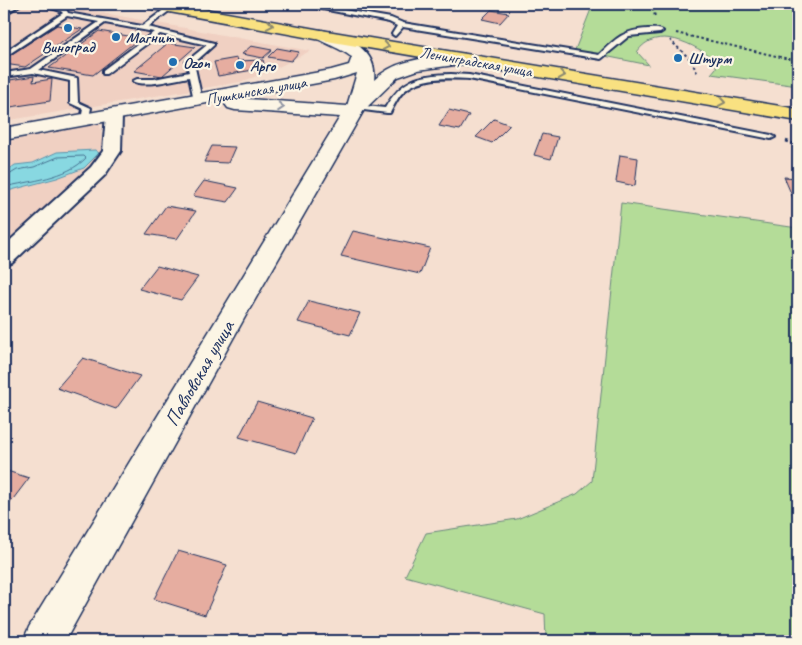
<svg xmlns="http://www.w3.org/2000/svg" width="802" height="645" font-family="Caveat,sans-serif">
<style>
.built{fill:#f0d0c2}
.green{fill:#b4dc98;stroke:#68867b}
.water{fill:#88d8e1;stroke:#5c94ad}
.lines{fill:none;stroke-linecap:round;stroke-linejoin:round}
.shore{stroke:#477392;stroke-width:1}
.building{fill:#e6ada0;stroke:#1b2f5e}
.service-casing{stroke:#1b2f5e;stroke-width:4}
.minor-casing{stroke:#1b2f5e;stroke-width:4}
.secondary-casing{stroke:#1b2f5e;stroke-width:3}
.trunk-casing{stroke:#1b2f5e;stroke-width:3}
.path-far1{stroke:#1b2f5e;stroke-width:2;stroke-dasharray:2.5 2.5;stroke-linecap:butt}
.path{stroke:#1b2f5e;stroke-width:2.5;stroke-dasharray:3 3;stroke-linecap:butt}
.service{fill:#fcf5e5;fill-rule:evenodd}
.minor{fill:#fcf5e5;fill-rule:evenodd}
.secondary{fill:#fcf5e5;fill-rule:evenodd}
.trunk{fill:#f9e181;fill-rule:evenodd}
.oneway{stroke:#8a8870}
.oneway2{stroke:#8c92a2}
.poi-dot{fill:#1f6fb2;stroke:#fcf5e5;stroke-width:2}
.labels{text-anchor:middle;stroke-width:4.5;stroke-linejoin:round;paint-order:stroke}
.far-poi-label{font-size:16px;font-weight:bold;fill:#1b2f5e;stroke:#fcf5e5;text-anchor:start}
.far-street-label{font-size:16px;fill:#1b2f5e;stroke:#fcf5e5}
.street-label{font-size:20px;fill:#1b2f5e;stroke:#fcf5e5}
</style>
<rect width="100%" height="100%" fill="#f5dfd0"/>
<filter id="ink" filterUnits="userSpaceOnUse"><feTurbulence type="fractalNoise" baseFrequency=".02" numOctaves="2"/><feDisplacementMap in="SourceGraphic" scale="10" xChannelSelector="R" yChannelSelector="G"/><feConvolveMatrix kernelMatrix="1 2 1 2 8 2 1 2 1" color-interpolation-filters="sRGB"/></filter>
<g filter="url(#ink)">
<!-- built -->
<path class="built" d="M 4,4 L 55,4 L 310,51 L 271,71 L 240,82 L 4,121 Z
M 100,124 L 103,148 L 91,168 L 4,250 L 4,142 Z"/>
<!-- green -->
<path class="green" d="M 593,4 L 798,4 L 798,86 L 711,74 L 716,68 L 716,61 C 695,44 656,24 637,52 L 649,65 L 575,50 Z
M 621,203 L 798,228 L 798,641 L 546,641 L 545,614 L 405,576 L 426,533 L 517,519 L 577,494 L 592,481 Z"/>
<!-- water -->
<path class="water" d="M 95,150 L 99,153 L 84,168 L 57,178 L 4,192 L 4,176 L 7,171 L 15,165 L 33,163 L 57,152 Z"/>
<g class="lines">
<!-- shore -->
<path class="shore" d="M 4,178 L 17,170 L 34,167 L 58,157 L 84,156 L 86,158 C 67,178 30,181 4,187"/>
</g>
<!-- building -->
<path class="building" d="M 399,4 L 419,4 L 412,9 L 397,5 Z
M 491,10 L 509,13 L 500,23 L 482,19 Z
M 57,25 L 82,29 L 25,67 L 4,64 L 4,59 Z
M 99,31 L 140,38 L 93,75 L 49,68 Z
M 168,43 L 195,47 L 162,76 L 134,71 Z
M 251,46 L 272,50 L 263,58 L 242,54 Z
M 277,48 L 299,52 L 291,61 L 268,57 Z
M 237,58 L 238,61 L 263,60 L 265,68 L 218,76 L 214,62 Z
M 34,76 L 33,82 L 52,79 L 50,101 L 4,108 L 4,81 Z
M 449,110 L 469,115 L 460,130 L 439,126 Z
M 494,119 L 510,125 L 492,143 L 476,137 Z
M 542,134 L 558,137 L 551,159 L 534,155 Z
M 212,146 L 235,147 L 228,163 L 204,162 Z
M 620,155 L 638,158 L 635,186 L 616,182 Z
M 784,177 L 798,178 L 798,198 L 793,198 Z
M 204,181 L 238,188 L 228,202 L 193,196 Z
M 166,206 L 196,211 L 177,239 L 146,234 Z
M 353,231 L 430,248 L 420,274 L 341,256 Z
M 157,266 L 198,277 L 181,300 L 139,289 Z
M 309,301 L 360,313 L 350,335 L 298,322 Z
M 83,358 L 140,376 L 116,409 L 57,388 Z
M 257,402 L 312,418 L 296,453 L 239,437 Z
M 4,470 L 29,478 L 4,511 Z
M 178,551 L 227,565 L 205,615 L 154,599 Z"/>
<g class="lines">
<!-- service casing -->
<g class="service-casing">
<path id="service" d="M 14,4 L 21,4 L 4,15 L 4,10 Z
M 39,4 L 48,4 L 66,9 L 68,13 L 142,26 L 169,6 L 173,6 L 173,8 L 148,27 L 214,43 L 214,45 L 194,63 L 202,100 L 198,102 L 194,100 L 189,77 C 176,79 145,88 133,81 L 137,79 L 154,79 L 189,72 L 186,62 L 207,45 L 160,34 L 106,74 L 103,74 L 103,70 L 154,32 L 105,23 L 39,70 L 77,78 L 78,102 L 91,108 L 88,122 L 81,120 L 83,109 L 70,103 L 70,81 L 33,73 L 4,77 L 4,73 L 31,69 L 99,22 L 67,16 L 9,54 L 5,54 L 5,52 L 63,13 L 61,11 Z
M 297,4 L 309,4 L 391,18 L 403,23 L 599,55 C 616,38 624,30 648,29 C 653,29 659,28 663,31 L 660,33 L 629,36 L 601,59 L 403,27 L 395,36 L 392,34 L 397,26 L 389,22 Z
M 451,74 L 469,75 L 771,135 L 775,137 L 771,139 L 469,79 C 447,78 421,76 403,92 C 397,98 394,106 390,113 L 387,113 L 356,109 L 352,107 L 356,105 L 385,108 C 402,79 418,75 451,74 Z"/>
</g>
<!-- minor casing -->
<g class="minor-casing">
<path id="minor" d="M 114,110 L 120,111 L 122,115 L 121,151 L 105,175 L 12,263 L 4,266 L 4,246 L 91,167 L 103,151 L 106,115 L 108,111 Z"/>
</g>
<!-- secondary casing -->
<g class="secondary-casing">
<path id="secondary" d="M 321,30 C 346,36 378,49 374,80 C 398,57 431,58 462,54 L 468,55 L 471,59 L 468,63 L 462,64 L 418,70 L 398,77 L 364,110 L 245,317 L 65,641 L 23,641 L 29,627 L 340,117 L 235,110 L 228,108 L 225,104 L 228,100 L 235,98 L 347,106 L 357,73 L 334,80 L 4,140 L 4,128 L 331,70 L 349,65 L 352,57 L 350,56 C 341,48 317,41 313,35 L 315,32 Z"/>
</g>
<!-- trunk casing -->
<g class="trunk-casing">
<path id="trunk" d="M 145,4 L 177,4 L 321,30 L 798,109 L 798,121 L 321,40 L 153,9 L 148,7 Z"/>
</g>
<!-- path-far1 -->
<path class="path-far1" d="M 651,4 L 655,16
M 676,33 L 798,61
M 670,40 L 690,59 L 698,74"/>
<!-- path -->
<path class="path" d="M 786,141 L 798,145"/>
<!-- service -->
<use href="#service" class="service"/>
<!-- minor -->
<use href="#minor" class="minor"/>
<!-- secondary -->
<use href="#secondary" class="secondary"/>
<!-- trunk -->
<use href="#trunk" class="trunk"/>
</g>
<!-- one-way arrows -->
<defs><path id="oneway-chevron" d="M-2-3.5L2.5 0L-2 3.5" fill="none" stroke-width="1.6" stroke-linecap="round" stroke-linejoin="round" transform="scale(1.25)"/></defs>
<g class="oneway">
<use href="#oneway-chevron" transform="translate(270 25) rotate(10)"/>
<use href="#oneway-chevron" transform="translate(386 46) rotate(10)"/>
<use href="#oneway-chevron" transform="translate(562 75) rotate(9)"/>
<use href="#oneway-chevron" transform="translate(722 102) rotate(10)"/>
</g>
<use class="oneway2" href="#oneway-chevron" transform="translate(281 107) rotate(4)"/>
</g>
<!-- markers -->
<g class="poi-dot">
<circle cx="68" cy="28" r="5"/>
<circle cx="116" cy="37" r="5"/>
<circle cx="678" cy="58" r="5"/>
<circle cx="173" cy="62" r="5"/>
<circle cx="240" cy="65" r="5"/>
</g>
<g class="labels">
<!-- far-poi labels -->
<g class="far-poi-label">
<text x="126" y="43">Магнит</text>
<text x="68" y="52" text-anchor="middle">Виноград</text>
<text x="688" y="64">Штурм</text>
<text x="183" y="68">Ozon</text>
<text x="250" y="71">Арго</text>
</g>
<!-- far-street labels -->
<g class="far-street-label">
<text transform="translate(476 61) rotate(10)" y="6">Ленинградская улица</text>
<text transform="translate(256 90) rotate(-10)" y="6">Пушкинская улица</text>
</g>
<!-- street labels -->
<g class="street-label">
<text transform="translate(199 373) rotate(-60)" y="7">Павловская улица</text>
</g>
</g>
<!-- margin -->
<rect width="802" height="645" fill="none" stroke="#fcf5e5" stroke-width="20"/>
<rect x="10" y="10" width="782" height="625" fill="none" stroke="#1b2f5e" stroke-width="2" filter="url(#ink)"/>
</svg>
